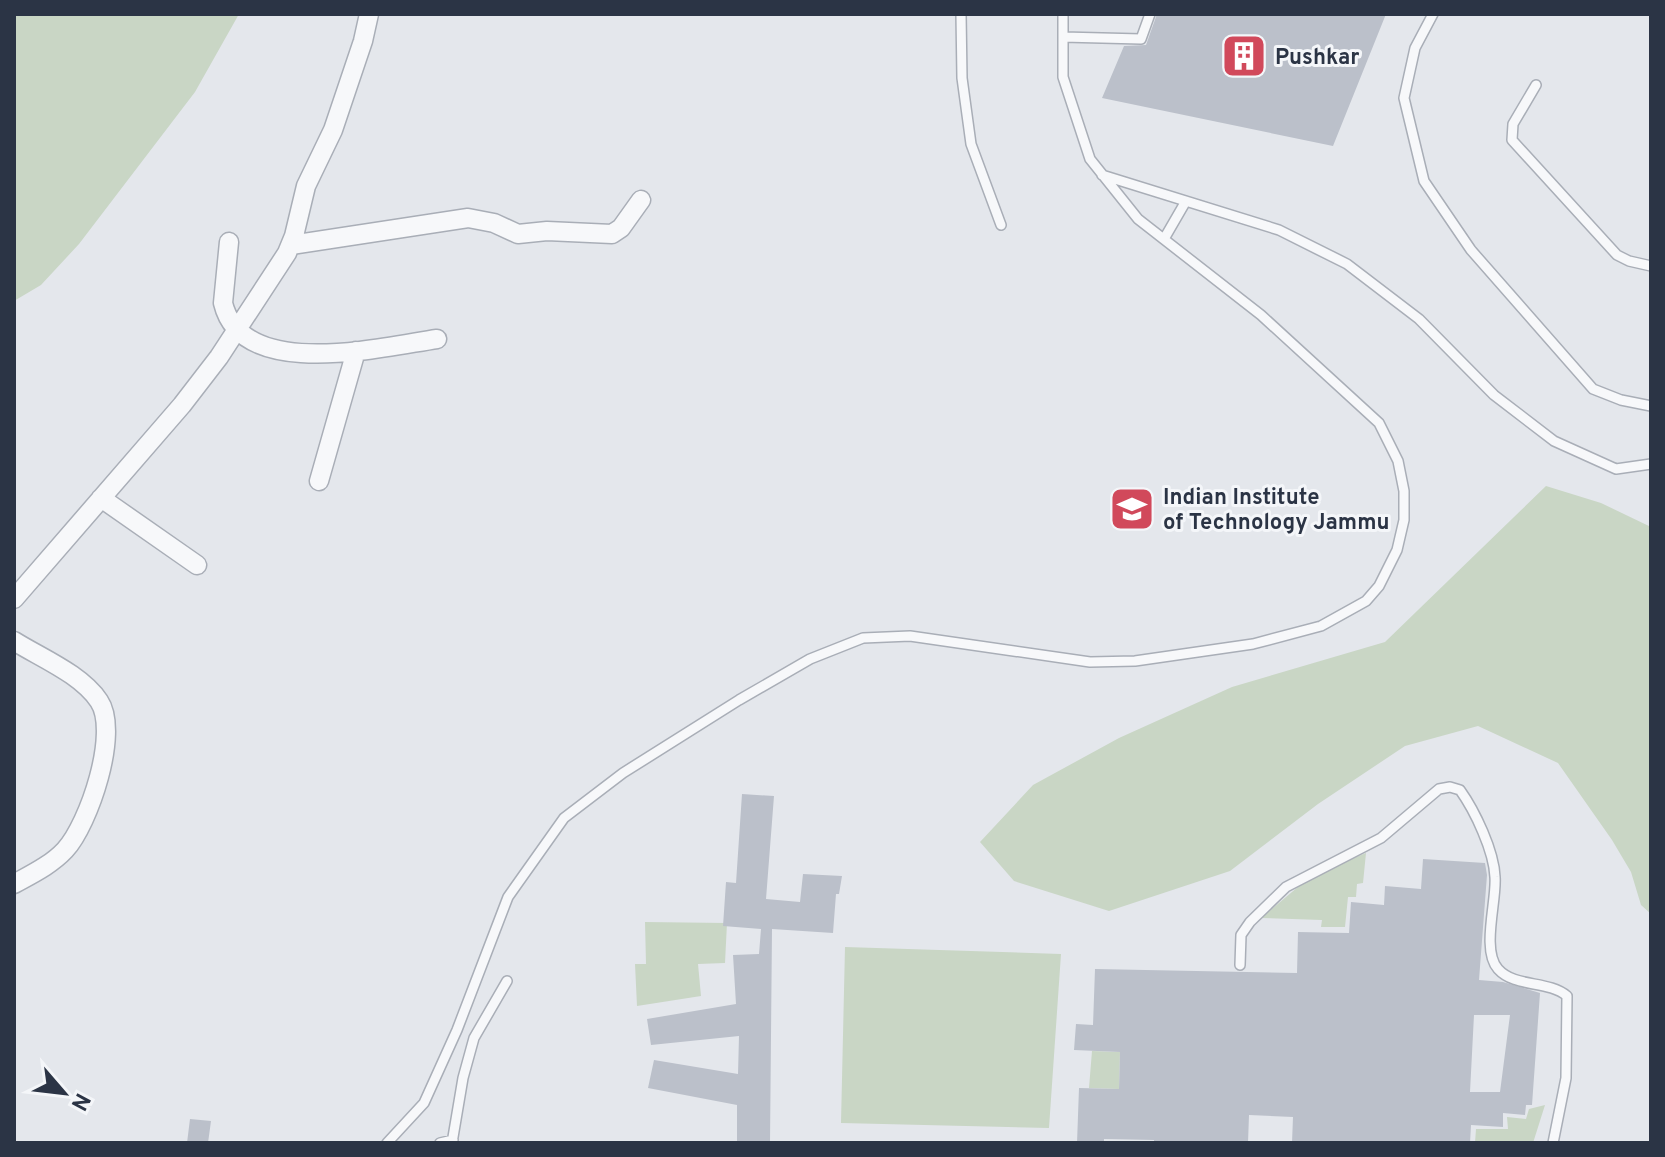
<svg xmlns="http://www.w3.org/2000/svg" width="1665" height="1157" font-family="Overpass,sans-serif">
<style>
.green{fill:#c9d6c5}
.building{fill:#bbc0ca;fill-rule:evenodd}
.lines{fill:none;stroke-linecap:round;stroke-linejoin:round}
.lane-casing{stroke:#a9aeb7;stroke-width:12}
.street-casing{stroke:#a9aeb7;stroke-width:21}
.lane{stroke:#f7f8fa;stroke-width:9}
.street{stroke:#f7f8fa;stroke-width:18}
.labels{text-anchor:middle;stroke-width:6;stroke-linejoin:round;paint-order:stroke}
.poi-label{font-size:22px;font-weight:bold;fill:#2b3445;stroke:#f4f6f9;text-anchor:start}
</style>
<rect width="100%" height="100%" fill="#e4e7ec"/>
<!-- green -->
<path class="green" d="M 14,14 L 239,14 L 195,92 L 79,244 L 41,285 L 14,301 Z
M 1546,486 L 1601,503 L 1651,527 L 1651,914 L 1641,905 L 1631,872 L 1612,840 L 1558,763 L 1478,726 L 1405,746 L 1318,804 L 1230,871 L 1109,911 L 1014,881 L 980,842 L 1033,785 L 1119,738 L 1232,687 L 1385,642 Z
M 1366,853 L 1363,883 L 1357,884 L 1356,897 L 1348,897 L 1345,927 L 1321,927 L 1322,920 L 1261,918 L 1311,876 Z
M 645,922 L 727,923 L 725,963 L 698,964 L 701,996 L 637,1006 L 635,964 L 646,964 Z
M 845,947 L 1061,954 L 1049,1128 L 841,1123 Z
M 1092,1051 L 1120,1052 L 1119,1089 L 1089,1088 Z
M 1545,1105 L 1533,1143 L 1475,1143 L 1476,1129 L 1508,1129 L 1507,1117 L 1526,1119 L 1529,1109 Z"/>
<!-- building -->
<path class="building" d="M 1157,14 L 1386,14 L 1333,146 L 1102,98 L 1124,46 L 1146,45 Z
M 742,794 L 774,796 L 766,899 L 800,902 L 803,874 L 842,876 L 839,894 L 836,894 L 833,933 L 772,929 L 770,1143 L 737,1143 L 737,1105 L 648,1088 L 654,1060 L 738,1074 L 739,1036 L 651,1045 L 647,1019 L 736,1004 L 733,955 L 759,954 L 761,929 L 723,926 L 726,882 L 736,883 Z
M 1423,859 L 1485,863 L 1487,875 L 1479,980 L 1503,982 L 1540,993 L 1532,1105 L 1526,1105 L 1525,1115 L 1503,1113 L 1503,1127 L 1471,1125 L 1470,1143 L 1292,1143 L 1293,1117 L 1249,1115 L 1248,1143 L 1154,1143 L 1154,1140 L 1104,1139 L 1104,1143 L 1077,1143 L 1079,1088 L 1119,1089 L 1120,1052 L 1074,1050 L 1076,1024 L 1093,1025 L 1095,969 L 1297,973 L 1298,932 L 1349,933 L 1351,902 L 1384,905 L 1385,886 L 1421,889 ZM 1474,1015 L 1510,1015 L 1500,1092 L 1470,1092 Z
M 190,1119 L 211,1121 L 208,1143 L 187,1143 Z"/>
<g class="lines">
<!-- lane casing -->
<g class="lane-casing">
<path id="lane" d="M 961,14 L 962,78 L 971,144 L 1001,225
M 1433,14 L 1415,48 L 1404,98 L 1424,181 L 1471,250 L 1593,389 L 1621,400 L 1651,406
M 1063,37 L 1141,39 L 1150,14
M 1536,85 L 1513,124 L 1512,140 L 1617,255 L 1629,261 L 1651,266
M 1102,175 L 1279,230 L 1347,264 L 1419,319 L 1494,395 L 1554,441 L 1616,469 L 1651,464
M 1164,239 L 1186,201
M 1240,965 L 1241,935 L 1250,922 L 1286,887 L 1381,838 L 1439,789 L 1450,787 L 1460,790 C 1475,811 1494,851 1495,877 C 1497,900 1481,950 1498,969 C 1515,988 1548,980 1567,996 L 1566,1078 L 1553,1143
M 387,1143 L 424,1103 L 457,1030 L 508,897 L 564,818 L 623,773 L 739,700 L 810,659 L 863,638 L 910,636 L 1090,662 L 1135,661 L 1253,644 L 1321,626 L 1366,601 L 1379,586 L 1397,550 L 1404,520 L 1404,491 L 1398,461 L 1379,423 L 1261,315 L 1138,219 L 1090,159 L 1063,77 L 1063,14
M 440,1143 L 453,1140
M 452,1143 L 463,1078 L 474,1038 L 507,981"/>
</g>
<!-- street casing -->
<g class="street-casing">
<path id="street" d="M 229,242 L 223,303 C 242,382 382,347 437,339
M 291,245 L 468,218 L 494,223 L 518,234 L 547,231 L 612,234 L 621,228 L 641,200
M 319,481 L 356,351
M 101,498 L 197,565
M 14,599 L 182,405 L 219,357 L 287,253 L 294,236 L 306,186 L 333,130 L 363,41 L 369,14
M 14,641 C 41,658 81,674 99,701 C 120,732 89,824 65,850 C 51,865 32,874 14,884"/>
</g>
<!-- lane -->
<use href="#lane" class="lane"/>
<!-- street -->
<use href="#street" class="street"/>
</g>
<!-- icons -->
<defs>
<g id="building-square" transform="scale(2.3)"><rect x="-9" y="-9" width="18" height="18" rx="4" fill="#d1495b" stroke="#f4f6f9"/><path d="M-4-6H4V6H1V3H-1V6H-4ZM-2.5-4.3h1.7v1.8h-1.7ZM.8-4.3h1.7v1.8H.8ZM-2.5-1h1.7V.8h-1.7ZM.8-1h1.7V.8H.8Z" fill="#fff"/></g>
<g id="university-square" transform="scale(2.3)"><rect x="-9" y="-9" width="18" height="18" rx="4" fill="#d1495b" stroke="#f4f6f9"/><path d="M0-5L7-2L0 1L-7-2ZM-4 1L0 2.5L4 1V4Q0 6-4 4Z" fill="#fff"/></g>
</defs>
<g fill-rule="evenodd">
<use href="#building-square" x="1244" y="56"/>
<use href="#university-square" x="1132" y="509"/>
</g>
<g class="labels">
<!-- poi labels -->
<g class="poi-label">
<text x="1275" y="64">Pushkar</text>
<text x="1163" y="504">Indian Institute<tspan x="1163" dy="25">of Technology Jammu</tspan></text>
</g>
</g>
<!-- border -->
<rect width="1665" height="1157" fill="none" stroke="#2b3445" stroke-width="32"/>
<!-- north arrow -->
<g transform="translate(64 1093) rotate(118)" stroke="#f4f6f9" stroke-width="6" paint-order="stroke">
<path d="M0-6L14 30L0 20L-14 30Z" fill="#2b3445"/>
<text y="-12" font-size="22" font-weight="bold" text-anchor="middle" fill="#2b3445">N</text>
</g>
</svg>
